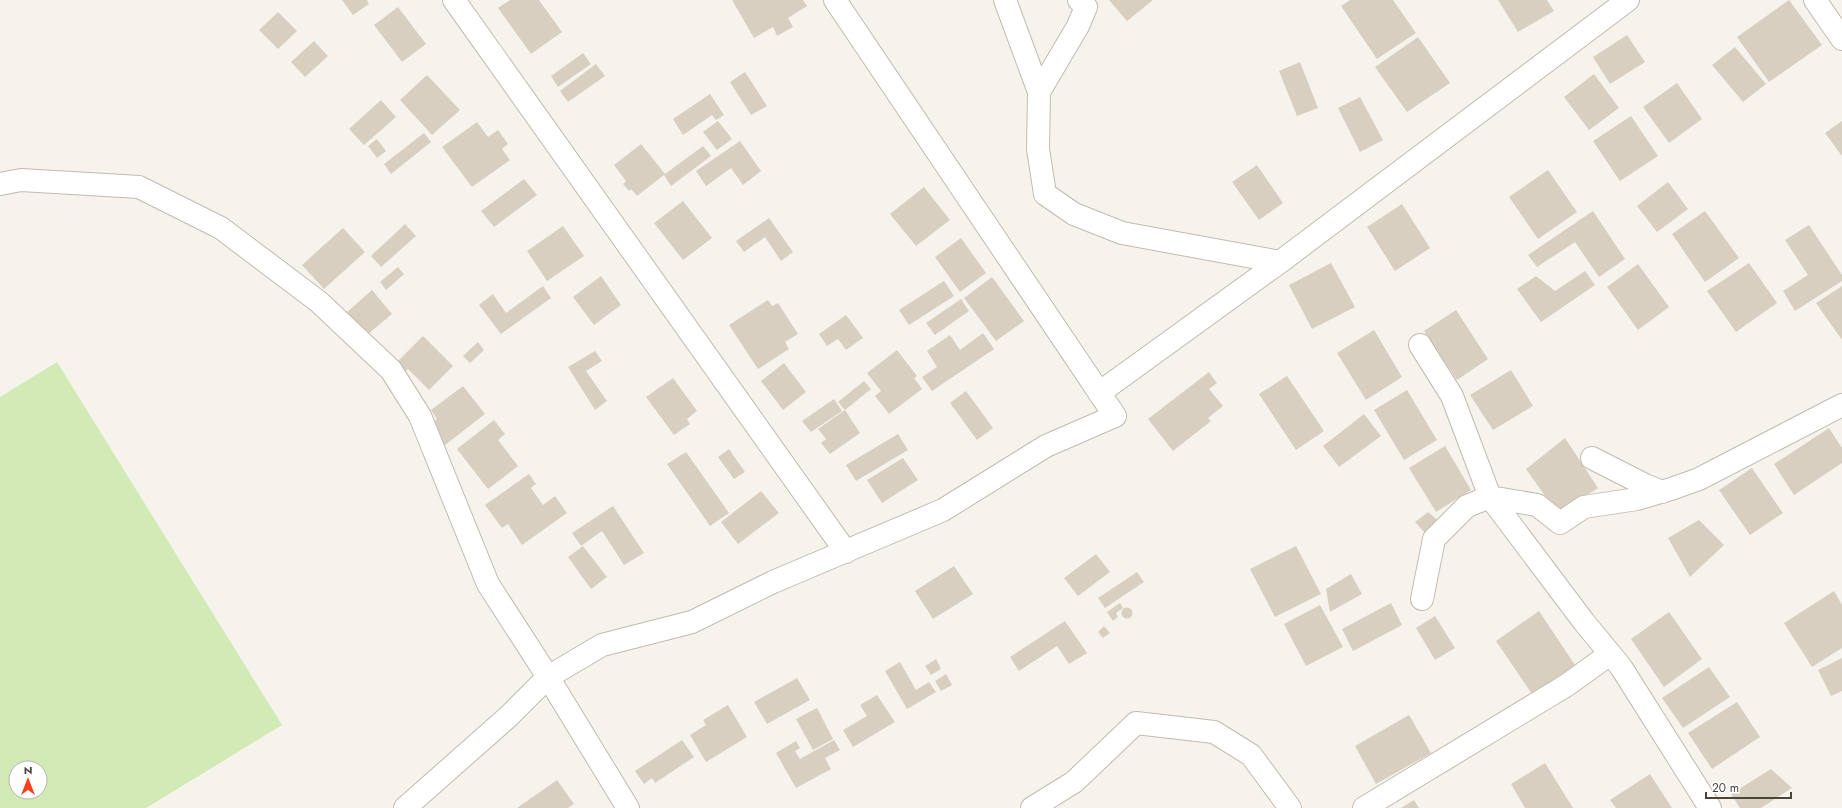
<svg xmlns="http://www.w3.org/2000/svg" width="1842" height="808" font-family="Jost,sans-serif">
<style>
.garden{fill:#d2eab5;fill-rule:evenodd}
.building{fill:#d8cfc1}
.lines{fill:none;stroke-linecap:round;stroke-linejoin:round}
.minor-casing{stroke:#c2bbae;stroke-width:24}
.minor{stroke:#fff;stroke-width:22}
</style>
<rect width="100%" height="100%" fill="#f6f3ec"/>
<!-- garden -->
<path class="garden" d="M 57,362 L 282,725 L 146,808 L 0,808 L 0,397 ZM 16,768 L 40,768 L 40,792 L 16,792 Z"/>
<!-- building -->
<path class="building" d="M 342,0 L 367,0 L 369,4 L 353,15 Z
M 510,0 L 539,0 L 562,32 L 531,54 L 498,8 Z
M 732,0 L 803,0 L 807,6 L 788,18 L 793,27 L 777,36 L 773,27 L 754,38 Z
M 1109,0 L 1153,0 L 1127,21 Z
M 1350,0 L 1393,0 L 1416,33 L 1377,59 L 1341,6 Z
M 1498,0 L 1547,0 L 1554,11 L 1518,32 Z
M 1789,0 L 1822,45 L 1769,82 L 1737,37 Z
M 398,7 L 426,44 L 402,62 L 374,25 Z
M 278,12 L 297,31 L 278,49 L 259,30 Z
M 1627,35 L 1645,62 L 1610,84 L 1593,57 Z
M 1418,37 L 1450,83 L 1407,112 L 1375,67 Z
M 314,41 L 328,56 L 305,77 L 291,62 Z
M 1735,47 L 1766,84 L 1743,102 L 1712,65 Z
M 583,53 L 591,64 L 558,87 L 551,76 Z
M 1300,62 L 1318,108 L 1297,116 L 1279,71 Z
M 596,64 L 605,76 L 568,102 L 560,91 Z
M 745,72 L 767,106 L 751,115 L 730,82 Z
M 1594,74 L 1619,108 L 1589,130 L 1564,97 Z
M 427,75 L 460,110 L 432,135 L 400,100 Z
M 1677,83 L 1702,119 L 1669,143 L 1643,107 Z
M 710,94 L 724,115 L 716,120 L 712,115 L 683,135 L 673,119 Z
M 1360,97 L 1383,140 L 1360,152 L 1338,108 Z
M 381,100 L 396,117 L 364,145 L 349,129 Z
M 1631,116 L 1658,156 L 1620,181 L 1593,141 Z
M 718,121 L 732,139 L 717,150 L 703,132 Z
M 1842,121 L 1842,156 L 1825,133 Z
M 477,122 L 488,137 L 498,130 L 508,144 L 502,149 L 510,160 L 472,187 L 442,147 Z
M 424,133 L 431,142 L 391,174 L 384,164 Z
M 377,139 L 386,151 L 377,158 L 368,146 Z
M 740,141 L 761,171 L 743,185 L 731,168 L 706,186 L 696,171 Z
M 641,144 L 665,174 L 703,146 L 711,156 L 671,186 L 664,175 L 637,196 L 631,189 L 629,191 L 623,184 L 626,181 L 614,165 Z
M 1257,165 L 1283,203 L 1259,220 L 1232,182 Z
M 1548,170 L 1577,212 L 1538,239 L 1509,197 Z
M 524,179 L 537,195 L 494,227 L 481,211 Z
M 1668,182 L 1688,209 L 1657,232 L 1637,206 Z
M 924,187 L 950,220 L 916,246 L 890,214 Z
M 683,201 L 712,238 L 683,260 L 654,223 Z
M 1402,204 L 1430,248 L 1395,271 L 1367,227 Z
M 1593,211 L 1625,259 L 1599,277 L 1575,242 L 1537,267 L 1528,255 Z
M 1705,211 L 1739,258 L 1705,282 L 1672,234 Z
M 769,218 L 793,252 L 781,261 L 765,237 L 744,252 L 736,241 Z
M 405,224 L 416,236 L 381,267 L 371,256 Z
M 1809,225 L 1842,275 L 1842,281 L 1795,311 L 1783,291 L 1808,275 L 1785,240 Z
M 563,226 L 584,256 L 547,281 L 527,251 Z
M 343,228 L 365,252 L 324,289 L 302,265 Z
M 961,238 L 986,273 L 960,292 L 935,257 Z
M 1331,263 L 1355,307 L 1312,329 L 1289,285 Z
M 1749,263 L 1777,303 L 1736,332 L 1707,291 Z
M 1638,264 L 1669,307 L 1638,330 L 1607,287 Z
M 398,267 L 404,274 L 386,290 L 380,282 Z
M 1585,271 L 1595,285 L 1541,322 L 1517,289 L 1536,276 L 1555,291 Z
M 601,276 L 621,305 L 594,325 L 573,297 Z
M 992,277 L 1024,321 L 996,341 L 964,298 Z
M 944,281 L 954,296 L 909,325 L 899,310 Z
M 543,286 L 551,298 L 501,334 L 479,305 L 493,294 L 506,313 Z
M 1842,286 L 1842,340 L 1816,303 Z
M 372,290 L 392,314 L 367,335 L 347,312 Z
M 961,299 L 969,311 L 935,335 L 926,323 Z
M 768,300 L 772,306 L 778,303 L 798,334 L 785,342 L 789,349 L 758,369 L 729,325 Z
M 1456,310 L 1488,359 L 1457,380 L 1424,331 Z
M 846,315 L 863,338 L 846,350 L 838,339 L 827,346 L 819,334 Z
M 1374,330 L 1402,377 L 1366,400 L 1337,353 Z
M 983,333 L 994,349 L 932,391 L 922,377 L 937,367 L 927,351 L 950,335 L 960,350 Z
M 423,336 L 453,366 L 429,390 L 408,369 L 404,373 L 395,364 Z
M 478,342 L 484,350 L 470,363 L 463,356 Z
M 897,350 L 917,376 L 914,378 L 922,389 L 889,414 L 875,396 L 881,391 L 867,373 Z
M 595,351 L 602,361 L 586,371 L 607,401 L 595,410 L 568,367 Z
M 784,363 L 806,392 L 783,410 L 761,381 Z
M 1511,370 L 1533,406 L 1493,430 L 1470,395 Z
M 1209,372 L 1217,383 L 1209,389 L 1223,406 L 1208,418 L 1211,421 L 1173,451 L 1148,419 Z
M 1287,376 L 1324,431 L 1296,450 L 1259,394 Z
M 673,378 L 697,411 L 687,419 L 690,424 L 674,435 L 646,397 Z
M 864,381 L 871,389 L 845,410 L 838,402 Z
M 463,386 L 485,414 L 445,445 L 429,425 L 437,419 L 431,410 Z
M 1407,390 L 1437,440 L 1404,460 L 1374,410 Z
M 966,391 L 993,428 L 977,440 L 950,403 Z
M 834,399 L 842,411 L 811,432 L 802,421 Z
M 845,410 L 860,433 L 830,454 L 821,443 L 826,439 L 818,429 Z
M 1364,414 L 1381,436 L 1339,467 L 1323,446 Z
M 494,420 L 505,434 L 498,440 L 518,466 L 488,489 L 457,449 Z
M 1829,428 L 1842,448 L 1842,463 L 1794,495 L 1774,464 Z
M 898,434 L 908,450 L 856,481 L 846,465 Z
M 1565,438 L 1598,488 L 1558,514 L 1526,469 Z
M 1445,446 L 1471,490 L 1436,512 L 1409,468 Z
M 729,449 L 745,472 L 734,479 L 718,457 Z
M 686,452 L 729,513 L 710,526 L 667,464 Z
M 903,458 L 918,480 L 882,503 L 867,480 Z
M 1752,468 L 1783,513 L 1750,535 L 1719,490 Z
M 529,474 L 536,484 L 531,488 L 543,505 L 555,496 L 567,513 L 522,545 L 508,524 L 502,528 L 485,505 Z
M 761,491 L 779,513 L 738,544 L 721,522 Z
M 613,506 L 644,553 L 624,565 L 602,531 L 581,546 L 572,533 Z
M 1428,512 L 1440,522 L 1425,533 L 1415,522 Z
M 1699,520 L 1724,545 L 1690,577 L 1668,538 Z
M 583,546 L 607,577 L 591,589 L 568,557 Z
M 1296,546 L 1321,594 L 1275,617 L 1250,569 Z
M 1096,554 L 1110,572 L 1078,596 L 1064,578 Z
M 954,566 L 973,594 L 933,619 L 915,591 Z
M 1137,572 L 1144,582 L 1105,608 L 1098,598 Z
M 1351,574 L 1362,594 L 1330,612 L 1326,589 Z
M 1834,591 L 1842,605 L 1842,648 L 1812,667 L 1784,623 Z
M 1120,603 L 1123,608 L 1116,613 L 1118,617 L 1113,621 L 1107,612 Z
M 1391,603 L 1402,625 L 1353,651 L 1342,629 Z
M 1320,605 L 1343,647 L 1306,666 L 1284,624 Z
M1121.5 613a5.5 5.5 0 1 1 11 0a5.5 5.5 0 1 1-11 0Z
M 1539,611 L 1575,665 L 1532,694 L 1496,641 Z
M 1669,612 L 1702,659 L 1664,687 L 1631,639 Z
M 1435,616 L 1455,648 L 1435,660 L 1416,628 Z
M 1065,621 L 1087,653 L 1069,664 L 1057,646 L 1019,671 L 1010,657 Z
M 1104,626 L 1110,633 L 1103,638 L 1098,632 Z
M 1842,658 L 1842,691 L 1831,696 L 1818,670 Z
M 936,659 L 941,669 L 931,675 L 925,666 Z
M 900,662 L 916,690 L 929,682 L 936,692 L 907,709 L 885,671 Z
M 1709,667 L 1730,697 L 1683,728 L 1662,698 Z
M 946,674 L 952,685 L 941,691 L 935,681 Z
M 797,678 L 810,700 L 767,724 L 754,702 Z
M 877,695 L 895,722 L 853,747 L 843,730 L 867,716 L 860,705 Z
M 1737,702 L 1760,737 L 1712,769 L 1688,733 Z
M 728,705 L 747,737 L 706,762 L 690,735 L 706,725 L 703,720 Z
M 817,708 L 833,739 L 813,750 L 796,719 Z
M 1409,715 L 1431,753 L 1376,784 L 1355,746 Z
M 682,740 L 694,757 L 655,783 L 652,778 L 644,784 L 635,771 Z
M 834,740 L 840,750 L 825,758 L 831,769 L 796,788 L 776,753 L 796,741 L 800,748 L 795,751 L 800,759 Z
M 1545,763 L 1573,808 L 1525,808 L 1511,784 Z
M 1771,769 L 1792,788 L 1761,808 L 1740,808 L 1731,794 Z
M 1650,774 L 1672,808 L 1616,808 L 1610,800 Z
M 557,780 L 574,804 L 568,808 L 517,808 Z
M 1414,800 L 1419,808 L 1401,808 Z"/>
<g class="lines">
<!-- minor casing -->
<g class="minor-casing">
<path id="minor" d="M 454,0 L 846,552
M 1005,0 L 1039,92 L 1038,149 L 1045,194 L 1074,214 L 1122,233 L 1280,262
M 1815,0 L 1842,39
M 1039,92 L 1078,26 L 1086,7 L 1079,0
M 0,184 L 21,180 L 139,187 L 221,228 L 319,302 L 391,370 L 420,416 L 488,584 L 548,677 L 628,808
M 1420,345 L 1452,396 L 1490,497 L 1584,622 L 1621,667 L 1710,808
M 1099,393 L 1280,262 L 1628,0
M 1592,458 L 1645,485 L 1662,492
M 1422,599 L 1434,539 L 1467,506 L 1490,497 L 1537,505 L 1560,523 L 1584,507 L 1637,499 L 1671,489 L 1699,479 L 1842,405
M 405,808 L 509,716 L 548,677 L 602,645 L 692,622 L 773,582 L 943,510 L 1046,446 L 1115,416 L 835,0
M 1032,808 L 1074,782 L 1136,723 L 1214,732 L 1251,755 L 1290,808
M 1364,808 L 1567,685 L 1610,654"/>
</g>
<!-- minor -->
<use href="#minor" class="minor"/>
</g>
<!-- north arrow -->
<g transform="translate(28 780)"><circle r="19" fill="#ffffff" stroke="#b7b4b0"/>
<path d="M0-3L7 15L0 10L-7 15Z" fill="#fc3f1d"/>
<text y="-6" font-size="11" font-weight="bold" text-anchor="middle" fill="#4b4439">N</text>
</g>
<!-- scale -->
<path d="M1706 792v6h85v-6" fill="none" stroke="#4b4439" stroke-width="2"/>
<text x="1712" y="792" font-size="12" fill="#4b4439" stroke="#ffffff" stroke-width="3" paint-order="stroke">20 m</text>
</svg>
